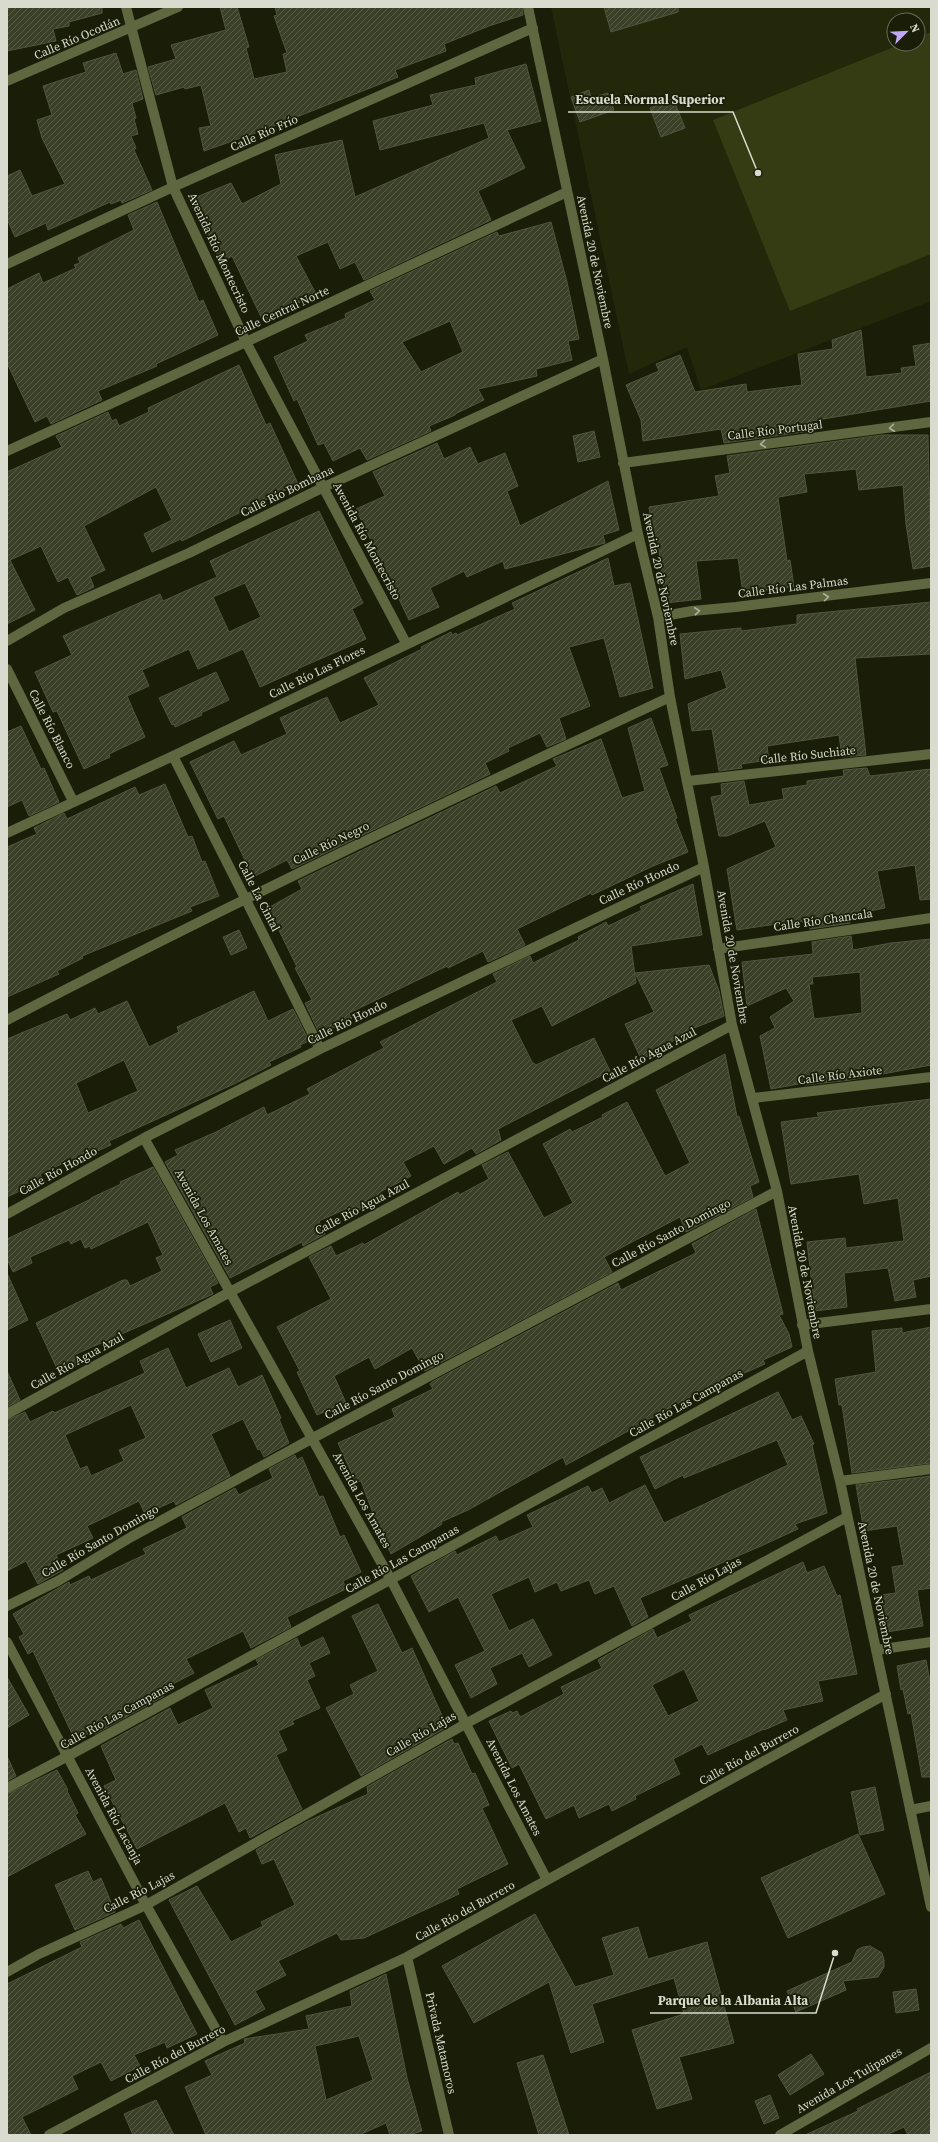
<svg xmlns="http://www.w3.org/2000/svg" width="938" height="2142" font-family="'Source Serif 4',serif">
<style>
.built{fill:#23280b;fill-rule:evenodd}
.garden{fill:#353c13}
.building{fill:url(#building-hatch);stroke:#50553e;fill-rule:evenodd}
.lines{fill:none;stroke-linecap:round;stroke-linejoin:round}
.minor{stroke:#5f6741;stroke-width:10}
.oneway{stroke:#aeb29c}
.labels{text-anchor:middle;stroke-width:3.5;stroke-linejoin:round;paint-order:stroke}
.street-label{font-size:12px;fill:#d8dbcd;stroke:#1a1e08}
.leader{fill:none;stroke:#d8dbcd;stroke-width:1.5}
.callout-dot{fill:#d8dbcd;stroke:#1a1e08;stroke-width:1.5}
.callout-label{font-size:13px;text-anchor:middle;font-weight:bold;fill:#d8dbcd;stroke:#1a1e08;stroke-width:3.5;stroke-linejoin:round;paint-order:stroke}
</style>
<defs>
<pattern id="building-hatch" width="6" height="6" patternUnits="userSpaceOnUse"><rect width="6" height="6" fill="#3b4029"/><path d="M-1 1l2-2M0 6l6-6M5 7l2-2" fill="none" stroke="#575b47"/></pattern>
</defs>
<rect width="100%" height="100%" fill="#1a1e08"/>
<!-- built -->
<path class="built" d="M 551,7 L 931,7 L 931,301 L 701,390 L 687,347 L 629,374 ZM 894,20 L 918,20 L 918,44 L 894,44 Z"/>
<!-- garden -->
<path class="garden" d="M 931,32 L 931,254 L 790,311 L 713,120 L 901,44 L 918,44 L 918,37 Z"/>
<!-- building -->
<path class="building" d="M 7,7 L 102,7 L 102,13 L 69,22 L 69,26 L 53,29 L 56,41 L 7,51 Z
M 220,7 L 237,7 L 249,47 L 246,48 L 254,79 L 287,72 L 283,54 L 287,53 L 274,16 L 277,15 L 275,7 L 522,7 L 523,15 L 489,26 L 444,44 L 446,51 L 395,70 L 398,77 L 261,131 L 204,151 L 199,128 L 211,126 L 201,85 L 185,89 L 184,87 L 156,95 L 148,67 L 176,59 L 171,45 L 226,30 Z
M 604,7 L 678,7 L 678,12 L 611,32 Z
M 116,53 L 123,74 L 136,70 L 143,99 L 132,103 L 136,118 L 134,119 L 138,134 L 131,136 L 136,148 L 134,150 L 152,190 L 122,203 L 121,200 L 111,204 L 110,202 L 48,230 L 46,223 L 15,237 L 7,219 L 7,176 L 20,170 L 32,196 L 65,184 L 42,138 L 37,120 L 52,115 L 43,86 L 86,72 L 83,63 Z
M 526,64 L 541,121 L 507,130 L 525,168 L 478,191 L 491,220 L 364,280 L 355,262 L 340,269 L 328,242 L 296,256 L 316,294 L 263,321 L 232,256 L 221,262 L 189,200 L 231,183 L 242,204 L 281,184 L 275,155 L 342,140 L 355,197 L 489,138 L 484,123 L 380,150 L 373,121 L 433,105 L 430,95 L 476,85 L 475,78 Z
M 589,90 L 591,98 L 608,93 L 614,110 L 580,122 L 571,97 Z
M 673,98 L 685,128 L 661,137 L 650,108 Z
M 157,202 L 199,302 L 203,300 L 218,335 L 156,364 L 157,366 L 98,391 L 102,400 L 51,424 L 47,416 L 35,422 L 7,363 L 7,289 L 39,273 L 43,283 L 76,268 L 74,265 L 80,263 L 78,258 L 134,230 L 128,215 Z
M 551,222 L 567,282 L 579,339 L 568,341 L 572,360 L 536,369 L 537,376 L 478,389 L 484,400 L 455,414 L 455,415 L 429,426 L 431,431 L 367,460 L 360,448 L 333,461 L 324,443 L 318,445 L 297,399 L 294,401 L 274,357 L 308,341 L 305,335 L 346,318 L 345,314 L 375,300 L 370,291 L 497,232 L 499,236 ZM 450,321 L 463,352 L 421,372 L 402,342 Z
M 861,330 L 866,377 L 902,373 L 901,368 L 916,366 L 913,346 L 931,343 L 931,401 L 811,421 L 811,431 L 724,443 L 721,429 L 643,441 L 641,420 L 626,385 L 659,371 L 656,364 L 680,355 L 695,392 L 746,384 L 747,392 L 802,385 L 798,354 L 833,349 L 832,340 Z
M 239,365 L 266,425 L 270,423 L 298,484 L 182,541 L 181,539 L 152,552 L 144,534 L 172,520 L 156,487 L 84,526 L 105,570 L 90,577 L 94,587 L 84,592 L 77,595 L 68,577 L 58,582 L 41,546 L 10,560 L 35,610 L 7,624 L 7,472 L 62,447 L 56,436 L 108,412 L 112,421 L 116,419 L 119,426 L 149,412 L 148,408 Z
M 594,431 L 600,457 L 578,462 L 573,436 Z
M 882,435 L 928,435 L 931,566 L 913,569 L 906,524 L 903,485 L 859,490 L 856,469 L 804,474 L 807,492 L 779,497 L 778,498 L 787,561 L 790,560 L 794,587 L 743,593 L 738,558 L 696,561 L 701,599 L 666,603 L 657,536 L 653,536 L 649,507 L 719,496 L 715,476 L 730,473 L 727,456 Z
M 437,443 L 444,459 L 470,447 L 478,464 L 505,453 L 518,486 L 507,491 L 520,526 L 608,481 L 619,530 L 603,535 L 605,543 L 601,544 L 505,569 L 503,561 L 467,577 L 464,571 L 430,588 L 439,607 L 409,620 L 356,509 L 385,496 L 373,472 Z
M 319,511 L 363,603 L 352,609 L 366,639 L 297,669 L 298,670 L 260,687 L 243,649 L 198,669 L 189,649 L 142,670 L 149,686 L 127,696 L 145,737 L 109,754 L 110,757 L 84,769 L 57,711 L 53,712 L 35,672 L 72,655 L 63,636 L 160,594 L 163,601 L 217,577 L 210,561 ZM 245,583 L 261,617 L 229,632 L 213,597 Z
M 608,558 L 614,586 L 630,583 L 653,688 L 620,697 L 604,638 L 569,647 L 590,706 L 559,718 L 566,739 L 547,747 L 540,733 L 508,748 L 509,751 L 485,763 L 490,774 L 292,869 L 287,860 L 253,877 L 224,816 L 218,819 L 190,762 L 234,741 L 241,755 L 287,734 L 280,718 L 327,697 L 340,723 L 379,705 L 364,678 L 422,649 L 421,647 L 451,632 L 452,635 L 456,633 L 457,635 L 515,609 L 512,603 Z
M 931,602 L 931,654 L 855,658 L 866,755 L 842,757 L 839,735 L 767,746 L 769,760 L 741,764 L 742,768 L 719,771 L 712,729 L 692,731 L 688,704 L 727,688 L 721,670 L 685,679 L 680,634 L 741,628 L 741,631 L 797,624 L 797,615 Z
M 216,672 L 229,700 L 201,713 L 202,715 L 175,727 L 174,724 L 172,725 L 159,698 Z
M 651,718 L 668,765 L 659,768 L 677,818 L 675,819 L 688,852 L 653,866 L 592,895 L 591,893 L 517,929 L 525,945 L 488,962 L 483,951 L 448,968 L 447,966 L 349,1013 L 352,1018 L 320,1035 L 305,1003 L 312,1000 L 295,968 L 297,967 L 268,908 L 302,889 L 298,881 L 496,786 L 500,793 L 557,766 L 553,759 L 601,739 L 622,798 L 645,791 L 628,728 Z
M 21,726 L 41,769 L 44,768 L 59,802 L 29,816 L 22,800 L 7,807 L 7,732 Z
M 867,768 L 870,776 L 931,769 L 931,899 L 920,900 L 915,865 L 877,871 L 885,908 L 849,915 L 850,923 L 810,929 L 809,920 L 776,926 L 776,924 L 737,930 L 727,869 L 776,847 L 765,821 L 727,836 L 719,836 L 711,797 L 722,795 L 721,784 L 744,781 L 749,805 L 784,799 L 782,789 L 807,785 L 807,781 L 844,776 L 843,770 Z
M 165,784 L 188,837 L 192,836 L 202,862 L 205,861 L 219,896 L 190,907 L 192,911 L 82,956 L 83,958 L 57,971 L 59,974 L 7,997 L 7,847 L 37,834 L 34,828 L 64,813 L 67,819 L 135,787 L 139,795 Z
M 693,884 L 702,935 L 631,946 L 636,983 L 552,1026 L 542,1006 L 511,1020 L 532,1062 L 536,1065 L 594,1038 L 610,1071 L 498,1129 L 501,1140 L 476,1154 L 472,1148 L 444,1164 L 434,1146 L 403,1162 L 411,1176 L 380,1192 L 383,1198 L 352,1213 L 350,1207 L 319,1221 L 325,1234 L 303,1246 L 302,1242 L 230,1278 L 165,1162 L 178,1155 L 175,1150 L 216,1132 L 264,1107 L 267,1115 L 310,1094 L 307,1089 L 384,1048 L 380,1042 L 497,982 L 493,974 L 530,956 L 533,963 L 579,940 L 578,937 L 606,922 L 608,926 L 642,910 L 640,907 Z
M 239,930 L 247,948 L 231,955 L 223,937 Z
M 851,936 L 853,950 L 891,943 L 931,939 L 931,1065 L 850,1080 L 805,1085 L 804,1083 L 771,1089 L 760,1036 L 775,1028 L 770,1017 L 794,1001 L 786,988 L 747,1006 L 742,962 L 813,954 L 812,942 ZM 860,972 L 862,1013 L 814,1019 L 809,984 L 813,984 L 812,977 Z
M 709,965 L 719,991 L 724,1016 L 682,1033 L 685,1035 L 667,1044 L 668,1047 L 641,1059 L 625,1024 L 654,1012 L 635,973 Z
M 254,991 L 268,1021 L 293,1009 L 309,1041 L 300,1045 L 301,1047 L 269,1062 L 271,1065 L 236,1083 L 109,1141 L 111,1145 L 95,1152 L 94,1149 L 40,1174 L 43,1180 L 7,1197 L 7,1039 L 67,1014 L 70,1020 L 95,1008 L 98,1014 L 127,1001 L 149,1047 L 179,1032 L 177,1027 ZM 124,1060 L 138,1091 L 88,1113 L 76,1083 Z
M 725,1054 L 737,1117 L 739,1116 L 759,1182 L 750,1186 L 753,1197 L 686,1232 L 680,1217 L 632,1242 L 604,1257 L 612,1272 L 425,1371 L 412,1348 L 375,1369 L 369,1357 L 334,1376 L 346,1403 L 317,1415 L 297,1372 L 300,1371 L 277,1327 L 331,1299 L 309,1257 L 331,1246 L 336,1256 L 363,1243 L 364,1245 L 458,1192 L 459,1195 L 489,1179 L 482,1165 L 508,1152 L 544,1218 L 573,1203 L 543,1144 L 570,1129 L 572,1132 L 603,1117 L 602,1115 L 627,1102 L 665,1176 L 690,1163 L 656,1090 Z
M 931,1099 L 931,1276 L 913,1280 L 916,1297 L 895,1301 L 888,1268 L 844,1273 L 847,1307 L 815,1311 L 807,1242 L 845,1238 L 846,1248 L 904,1241 L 898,1198 L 864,1204 L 859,1174 L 791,1184 L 781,1122 L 819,1117 L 817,1113 Z
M 153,1167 L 218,1283 L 210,1287 L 213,1294 L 76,1354 L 81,1364 L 59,1373 L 36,1323 L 123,1280 L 127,1280 L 130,1286 L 162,1271 L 156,1258 L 163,1255 L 148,1222 L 91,1249 L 90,1246 L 85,1248 L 81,1239 L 71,1244 L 69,1240 L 30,1257 L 32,1263 L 13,1272 L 7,1259 L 7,1239 L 91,1199 L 91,1198 L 121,1184 L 120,1182 Z
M 756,1209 L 783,1314 L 779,1315 L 789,1334 L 792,1347 L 763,1360 L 765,1364 L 690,1397 L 566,1465 L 563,1457 L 468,1510 L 441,1522 L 442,1524 L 391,1554 L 377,1524 L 361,1481 L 356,1483 L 338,1443 L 395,1417 L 392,1409 L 433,1389 L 430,1384 L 432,1382 L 618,1283 L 621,1290 L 696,1253 L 692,1244 Z
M 7,1273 L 28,1320 L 7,1330 Z
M 230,1320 L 242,1348 L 211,1362 L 198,1334 Z
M 931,1327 L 931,1463 L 852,1473 L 842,1405 L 839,1405 L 835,1379 L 876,1372 L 872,1331 L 902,1328 L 902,1333 Z
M 168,1348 L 186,1388 L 229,1368 L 238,1387 L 262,1375 L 281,1418 L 279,1419 L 289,1443 L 264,1457 L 260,1449 L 258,1450 L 243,1419 L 211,1434 L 230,1476 L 176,1505 L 174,1501 L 145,1514 L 139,1501 L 87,1526 L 93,1538 L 56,1555 L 63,1570 L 38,1584 L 26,1561 L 7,1571 L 7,1420 L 25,1412 L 30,1422 L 53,1411 L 54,1413 L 121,1384 L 145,1373 L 140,1361 ZM 131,1405 L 146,1438 L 119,1450 L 124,1461 L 91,1476 L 87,1466 L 80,1469 L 65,1435 Z
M 7,1371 L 20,1400 L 7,1407 Z
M 778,1392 L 792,1420 L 801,1416 L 814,1444 L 812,1445 L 827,1513 L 795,1524 L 798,1529 L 761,1546 L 640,1598 L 648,1617 L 632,1626 L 614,1586 L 595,1594 L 589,1580 L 561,1591 L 557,1582 L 535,1592 L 529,1577 L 491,1594 L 509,1631 L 533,1619 L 552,1655 L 529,1667 L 522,1653 L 490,1668 L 497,1684 L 471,1698 L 455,1665 L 485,1651 L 458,1597 L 429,1612 L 411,1576 L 455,1551 L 457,1555 L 496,1536 L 499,1542 L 533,1527 L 527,1515 L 588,1486 L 592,1493 L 602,1488 L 609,1503 L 645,1485 L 664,1523 L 788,1465 L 777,1440 L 684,1478 L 683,1475 L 655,1489 L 640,1457 Z
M 295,1455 L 297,1460 L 302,1457 L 319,1497 L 323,1496 L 340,1537 L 344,1535 L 361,1572 L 343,1581 L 346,1589 L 287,1617 L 291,1627 L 251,1648 L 243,1631 L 186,1659 L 194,1673 L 161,1690 L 164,1696 L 95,1734 L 94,1731 L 75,1740 L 33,1651 L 28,1654 L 19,1637 L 24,1634 L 13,1614 L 69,1582 L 70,1585 L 89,1576 L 91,1580 L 146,1554 L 143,1549 L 187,1528 L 182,1517 L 235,1488 L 239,1495 L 273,1478 L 269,1469 Z
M 931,1476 L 931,1588 L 917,1590 L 923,1626 L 887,1632 L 881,1595 L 896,1593 L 892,1567 L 904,1565 L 897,1526 L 864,1531 L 856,1485 Z
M 803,1562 L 807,1573 L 824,1566 L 837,1596 L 840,1595 L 857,1674 L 818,1681 L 823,1701 L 783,1710 L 787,1720 L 764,1730 L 764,1729 L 708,1755 L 702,1744 L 673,1759 L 680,1774 L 635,1796 L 636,1799 L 612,1811 L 609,1804 L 579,1818 L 574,1805 L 546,1819 L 519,1764 L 512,1768 L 489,1721 L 511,1711 L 512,1713 L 517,1711 L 520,1717 L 564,1694 L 561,1687 L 602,1668 L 598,1660 L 653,1629 L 657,1638 L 692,1621 L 689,1615 ZM 684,1669 L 699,1701 L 668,1716 L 652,1685 Z
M 378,1604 L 402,1653 L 412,1648 L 447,1727 L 361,1776 L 326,1708 L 354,1694 L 350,1685 L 378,1671 L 352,1616 Z
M 323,1637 L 330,1653 L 309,1663 L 315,1676 L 307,1680 L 320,1708 L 292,1721 L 294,1724 L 278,1731 L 287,1750 L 276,1755 L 302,1809 L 250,1838 L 246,1828 L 239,1832 L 225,1803 L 137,1849 L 104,1786 L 116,1780 L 101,1746 L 170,1708 L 178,1725 L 213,1708 L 205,1690 L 259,1665 L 256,1660 L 297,1638 L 301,1648 Z
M 926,1660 L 931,1687 L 931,1777 L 922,1777 L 911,1713 L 908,1714 L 903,1689 L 901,1690 L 897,1666 Z
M 7,1677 L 29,1715 L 7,1728 Z
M 452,1739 L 454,1744 L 458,1743 L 472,1774 L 475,1773 L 489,1805 L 482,1808 L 508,1864 L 457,1889 L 459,1894 L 364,1938 L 341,1940 L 337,1933 L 278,1961 L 286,1975 L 255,1991 L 265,2009 L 235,2025 L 169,1900 L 197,1886 L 231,1942 L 263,1926 L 261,1922 L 295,1905 L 274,1859 L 262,1864 L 256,1850 L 308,1821 L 368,1794 L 367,1787 Z
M 7,1756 L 16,1776 L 7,1781 Z
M 57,1770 L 68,1790 L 67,1791 L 78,1813 L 75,1815 L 86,1834 L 7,1877 L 7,1794 Z
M 875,1787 L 884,1830 L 860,1835 L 851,1792 Z
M 858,1834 L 885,1894 L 788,1938 L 761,1878 Z
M 88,1871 L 93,1882 L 101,1878 L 115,1912 L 75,1930 L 55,1885 Z
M 535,1914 L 575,1987 L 614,1975 L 602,1938 L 638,1927 L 648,1959 L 707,1942 L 734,2043 L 679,2057 L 692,2099 L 657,2109 L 632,2030 L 684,2014 L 674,1978 L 592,2004 L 604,2042 L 571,2053 L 549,1982 L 474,2023 L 442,1966 Z
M 139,1920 L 197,2034 L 167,2048 L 165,2042 L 134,2055 L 140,2066 L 111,2081 L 101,2062 L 72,2076 L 78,2089 L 22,2117 L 31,2135 L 7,2135 L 7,1984 L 82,1947 L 80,1942 L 121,1924 L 123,1928 Z
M 870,1946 L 882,1953 L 884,1960 L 884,1967 L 878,1977 L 843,1981 L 846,1990 L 796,2012 L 787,1991 L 852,1962 L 857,1950 L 863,1947 Z
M 386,1974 L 407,2078 L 422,2131 L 409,2135 L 390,2135 L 386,2123 L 359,2135 L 206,2135 L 185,2087 L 212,2075 L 205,2061 L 245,2043 L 244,2039 L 309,2029 L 306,2016 L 352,2006 L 350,1991 ZM 359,2036 L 373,2080 L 326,2100 L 315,2046 Z
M 916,1989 L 919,2010 L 896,2013 L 893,1992 Z
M 811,2054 L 824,2074 L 790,2095 L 778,2075 Z
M 543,2055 L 569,2135 L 539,2135 L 517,2063 Z
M 931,2072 L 931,2135 L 908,2135 L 904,2127 L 886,2135 L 805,2135 L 858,2111 L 857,2109 Z
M 770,2095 L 779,2118 L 764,2124 L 755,2101 Z
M 156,2100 L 174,2135 L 133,2135 L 124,2114 Z"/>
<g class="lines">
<!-- minor -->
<path class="minor" d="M 126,7 L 173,187 L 246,342 L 406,643
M 528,7 L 603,359 L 638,534 L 658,617 L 670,697 L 704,867 L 732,1025 L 777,1191 L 808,1351 L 840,1481 L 931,1907
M 7,81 L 178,7
M 7,264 L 173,187 L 533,28
M 7,451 L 246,342 L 567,192
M 623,463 L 931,422
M 658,617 L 692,611 L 736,607 L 931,583
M 7,641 L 64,608 L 189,553 L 324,487 L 603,359
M 7,669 L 73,801
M 173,756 L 246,900 L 320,1049
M 688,781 L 931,754
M 7,833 L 173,756 L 638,534
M 718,949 L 931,918
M 7,1020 C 225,906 447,801 670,697
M 753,1098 L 931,1077
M 144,1138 L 391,1580 L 547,1880
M 7,1214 L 144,1138 L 320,1049 L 704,867
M 802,1325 L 931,1309
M 7,1414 L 230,1292 L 732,1025
M 840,1481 L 931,1469
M 7,1606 L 58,1581 L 131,1537 L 313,1438 L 777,1191
M 7,1642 L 146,1905 L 223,2042
M 876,1650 L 931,1642
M 7,1788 L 68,1756 L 808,1351
M 910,1810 L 931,1806
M 407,1957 L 449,2135
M 7,1972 L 39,1954 L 146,1905 L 467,1723 L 847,1517
M 49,2135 L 223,2042 L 407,1957 L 886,1694
M 780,2135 L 931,2048"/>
</g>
<!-- one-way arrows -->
<defs><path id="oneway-chevron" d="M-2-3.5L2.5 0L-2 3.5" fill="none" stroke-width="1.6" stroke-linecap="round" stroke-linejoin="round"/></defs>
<g class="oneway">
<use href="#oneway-chevron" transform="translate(892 428) rotate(173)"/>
<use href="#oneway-chevron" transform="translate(763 444) rotate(173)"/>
<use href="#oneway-chevron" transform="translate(826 597) rotate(-7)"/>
<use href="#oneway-chevron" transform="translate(697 611) rotate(-6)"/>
</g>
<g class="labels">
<!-- street labels -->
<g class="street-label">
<text transform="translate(77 38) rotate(-23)" y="4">Calle Río Ocotlán</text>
<text transform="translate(264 133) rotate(-24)" y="4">Calle Río Frío</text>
<text transform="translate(219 253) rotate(65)" y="4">Avenida Río Montecristo</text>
<text transform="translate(595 262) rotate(78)" y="4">Avenida 20 de Noviembre</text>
<text transform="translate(282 311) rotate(-25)" y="4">Calle Central Norte</text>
<text transform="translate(775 430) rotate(-7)" y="4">Calle Río Portugal</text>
<text transform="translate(287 491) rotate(-26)" y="4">Calle Río Bombana</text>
<text transform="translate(367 541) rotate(62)" y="4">Avenida Río Montecristo</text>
<text transform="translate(661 579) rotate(78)" y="4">Avenida 20 de Noviembre</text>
<text transform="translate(793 587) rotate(-7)" y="4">Calle Río Las Palmas</text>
<text transform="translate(317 672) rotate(-26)" y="4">Calle Río Las Flores</text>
<text transform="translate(52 729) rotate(63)" y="4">Calle Río Blanco</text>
<text transform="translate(808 755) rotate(-6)" y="4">Calle Río Suchiate</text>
<text transform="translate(331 843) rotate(-26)" y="4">Calle Río Negro</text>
<text transform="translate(639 883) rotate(-25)" y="4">Calle Río Hondo</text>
<text transform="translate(259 896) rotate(63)" y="4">Calle La Cintal</text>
<text transform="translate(823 920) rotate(-8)" y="4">Calle Río Chancala</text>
<text transform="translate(733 957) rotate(80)" y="4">Avenida 20 de Noviembre</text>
<text transform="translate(347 1022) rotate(-26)" y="4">Calle Río Hondo</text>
<text transform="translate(649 1055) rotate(-28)" y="4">Calle Río Agua Azul</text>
<text transform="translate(840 1075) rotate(-7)" y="4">Calle Río Axiote</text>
<text transform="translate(58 1171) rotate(-29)" y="4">Calle Río Hondo</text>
<text transform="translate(362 1207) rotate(-28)" y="4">Calle Río Agua Azul</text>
<text transform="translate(204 1217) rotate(61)" y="4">Avenida Los Amates</text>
<text transform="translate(671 1233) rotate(-28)" y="4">Calle Río Santo Domingo</text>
<text transform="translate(805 1272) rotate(79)" y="4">Avenida 20 de Noviembre</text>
<text transform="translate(77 1361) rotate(-29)" y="4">Calle Río Agua Azul</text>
<text transform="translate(384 1385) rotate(-28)" y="4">Calle Río Santo Domingo</text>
<text transform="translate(686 1403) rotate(-29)" y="4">Calle Río Las Campanas</text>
<text transform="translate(362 1500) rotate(61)" y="4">Avenida Los Amates</text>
<text transform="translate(100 1541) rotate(-30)" y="4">Calle Río Santo Domingo</text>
<text transform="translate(402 1559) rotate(-29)" y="4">Calle Río Las Campanas</text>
<text transform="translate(706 1579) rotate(-29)" y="4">Calle Río Lajas</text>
<text transform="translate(876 1588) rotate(78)" y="4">Avenida 20 de Noviembre</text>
<text transform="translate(117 1715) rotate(-29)" y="4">Calle Río Las Campanas</text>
<text transform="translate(421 1734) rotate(-30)" y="4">Calle Río Lajas</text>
<text transform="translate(749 1755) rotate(-29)" y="4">Calle Río del Burrero</text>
<text transform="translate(514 1787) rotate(63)" y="4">Avenida Los Amates</text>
<text transform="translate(114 1816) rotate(62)" y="4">Avenida Río Lacanja</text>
<text transform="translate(139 1892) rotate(-27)" y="4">Calle Río Lajas</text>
<text transform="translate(465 1911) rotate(-29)" y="4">Calle Río del Burrero</text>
<text transform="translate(441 2043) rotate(77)" y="4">Privada Matamoros</text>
<text transform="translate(175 2054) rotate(-28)" y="4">Calle Río del Burrero</text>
<text transform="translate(849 2080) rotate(-30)" y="4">Avenida Los Tulipanes</text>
</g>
</g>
<!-- callouts -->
<path class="leader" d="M758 173L733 112H568M835 1953L816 2013H650"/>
<g class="callout-dot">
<circle cx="758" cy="173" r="4"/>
<circle cx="835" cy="1953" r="4"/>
</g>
<g class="callout-label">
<text x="650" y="104">Escuela Normal Superior</text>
<text x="733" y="2005">Parque de la Albania Alta</text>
</g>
<!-- border -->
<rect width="938" height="2142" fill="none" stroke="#d8dbcd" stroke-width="16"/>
<!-- north arrow -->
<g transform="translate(906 32) rotate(66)"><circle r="19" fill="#1a1e08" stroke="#666a57"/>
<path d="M0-3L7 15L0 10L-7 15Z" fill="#c0a8f4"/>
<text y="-6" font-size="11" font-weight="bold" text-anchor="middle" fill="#d8dbcd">N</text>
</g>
</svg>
